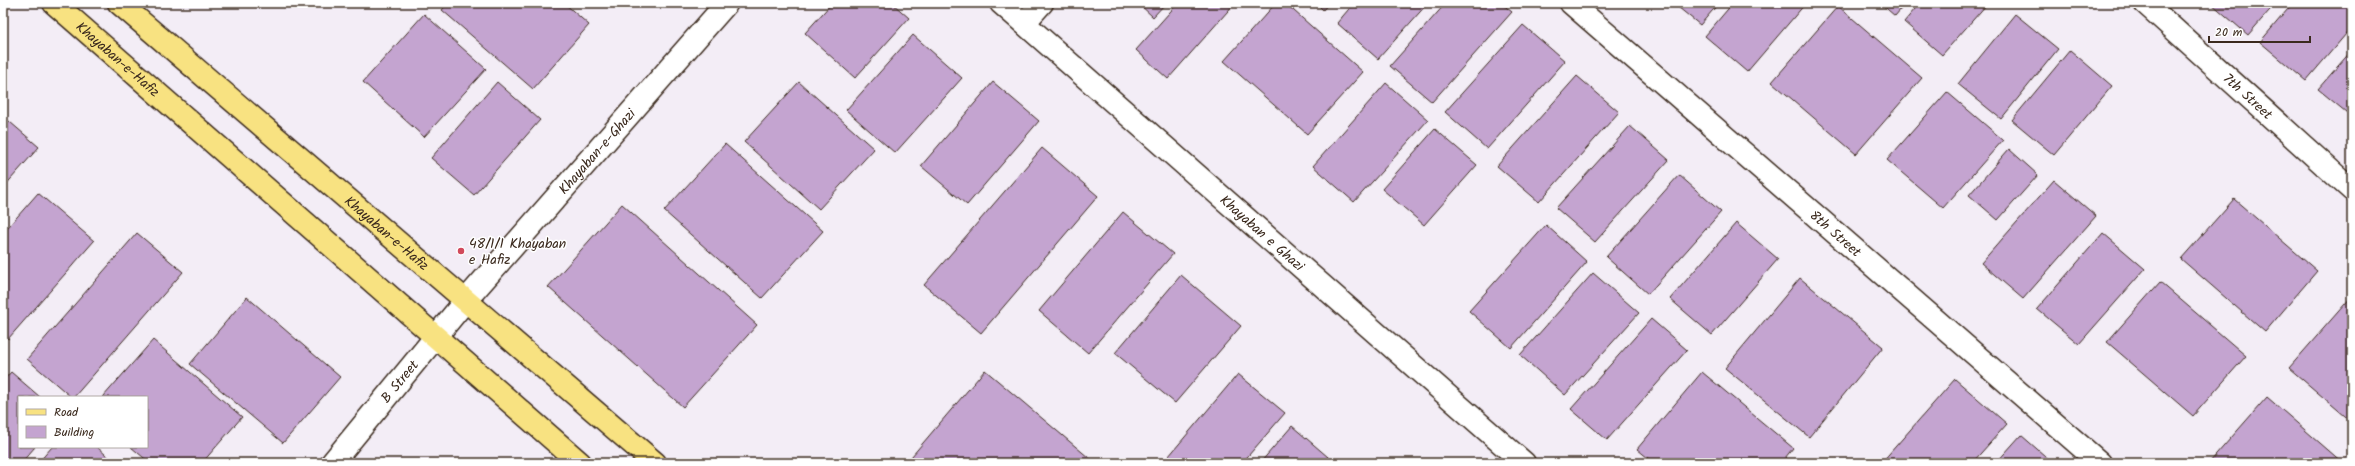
<svg xmlns="http://www.w3.org/2000/svg" width="2355" height="466" font-family="Kalam,sans-serif">
<style>
.building{fill:#c4a4d0;stroke:#3b2a1e}
.lines{fill:none;stroke-linecap:round;stroke-linejoin:round}
.street-casing{stroke:#3b2a1e;stroke-width:25}
.primary-casing{stroke:#3b2a1e;stroke-width:25}
.street{stroke:#fff;stroke-width:22}
.primary{stroke:#f8e281;stroke-width:22}
.poi-dot{fill:#d1495b;stroke:#fff;stroke-width:1.5}
.labels{text-anchor:middle;stroke-width:3;stroke-linejoin:round;paint-order:stroke}
.street-label{font-size:14px;fill:#3b2a1e;stroke:#fff}
.poi-label{font-size:14px;fill:#3b2a1e;stroke:#fff;text-anchor:start}
</style>
<rect width="100%" height="100%" fill="#f3edf6"/>
<filter id="ink" filterUnits="userSpaceOnUse"><feTurbulence type="fractalNoise" baseFrequency=".025" numOctaves="2"/><feDisplacementMap in="SourceGraphic" scale="8" xChannelSelector="R" yChannelSelector="G"/><feConvolveMatrix kernelMatrix="1 2 1 2 8 2 1 2 1" color-interpolation-filters="sRGB"/></filter>
<g filter="url(#ink)">
<!-- building -->
<path class="building" d="M 448,3 L 564,3 L 589,25 L 533,89 L 442,10 Z
M 832,3 L 892,3 L 909,18 L 855,78 L 805,33 Z
M 1138,3 L 1166,3 L 1153,17 Z
M 1178,3 L 1235,3 L 1168,79 L 1136,50 Z
M 1276,3 L 1285,3 L 1363,72 L 1307,134 L 1224,61 Z
M 1316,3 L 1329,3 L 1323,10 Z
M 1354,3 L 1428,3 L 1378,59 L 1337,23 Z
M 1446,3 L 1501,3 L 1512,12 L 1432,102 L 1390,66 Z
M 1673,3 L 1719,3 L 1700,25 Z
M 1733,3 L 1806,3 L 1747,72 L 1705,36 Z
M 1880,3 L 1906,3 L 1895,16 Z
M 1920,3 L 1988,3 L 1942,55 L 1904,22 Z
M 2211,3 L 2276,3 L 2248,35 Z
M 2293,3 L 2352,3 L 2352,27 L 2306,81 L 2260,42 Z
M 1838,6 L 1922,78 L 1856,154 L 1772,82 Z
M 424,14 L 486,69 L 424,137 L 363,82 Z
M 2015,14 L 2058,49 L 2001,119 L 1958,84 Z
M 1523,25 L 1565,61 L 1487,149 L 1445,112 Z
M 913,35 L 962,78 L 895,153 L 846,110 Z
M 2070,50 L 2112,86 L 2054,155 L 2012,120 Z
M 2352,50 L 2352,117 L 2318,89 Z
M 1577,76 L 1619,112 L 1539,202 L 1497,166 Z
M 497,82 L 540,120 L 474,195 L 431,158 Z
M 799,82 L 874,149 L 819,209 L 744,142 Z
M 993,82 L 1039,121 L 967,205 L 921,166 Z
M 1386,83 L 1428,120 L 1354,202 L 1313,166 Z
M 1947,92 L 2003,140 L 1943,208 L 1887,160 Z
M 3,116 L 39,147 L 3,188 Z
M 1630,126 L 1669,160 L 1595,242 L 1556,208 Z
M 1435,129 L 1477,165 L 1424,225 L 1382,189 Z
M 725,144 L 823,231 L 762,298 L 664,211 Z
M 1042,148 L 1098,196 L 981,333 L 924,285 Z
M 2009,149 L 2038,175 L 1998,220 L 1969,195 Z
M 1679,175 L 1721,212 L 1648,294 L 1606,257 Z
M 2054,180 L 2096,216 L 2023,299 L 1981,263 Z
M 38,193 L 94,241 L 8,339 L 3,334 L 3,233 Z
M 2234,199 L 2317,271 L 2265,332 L 2181,259 Z
M 622,204 L 757,325 L 683,407 L 548,287 Z
M 1123,212 L 1173,254 L 1088,353 L 1039,311 Z
M 1736,223 L 1778,259 L 1712,335 L 1670,299 Z
M 1546,225 L 1587,262 L 1511,348 L 1469,311 Z
M 137,233 L 183,272 L 74,397 L 71,397 L 27,359 Z
M 2103,233 L 2145,269 L 2079,344 L 2037,309 Z
M 1593,273 L 1639,313 L 1565,395 L 1520,355 Z
M 1181,275 L 1241,326 L 1175,403 L 1115,353 Z
M 1800,278 L 1883,347 L 1809,437 L 1725,368 Z
M 2160,282 L 2246,356 L 2193,416 L 2107,342 Z
M 2352,296 L 2352,422 L 2289,368 Z
M 247,297 L 340,377 L 283,443 L 190,364 Z
M 1651,319 L 1687,350 L 1607,440 L 1571,409 Z
M 153,340 L 242,417 L 202,463 L 150,463 L 131,447 L 147,447 L 147,397 L 103,397 Z
M 985,370 L 1095,463 L 906,463 Z
M 11,372 L 40,397 L 19,397 L 19,447 L 35,447 L 21,463 L 3,463 L 3,381 Z
M 1702,372 L 1793,448 L 1781,463 L 1654,463 L 1637,449 Z
M 1238,374 L 1285,413 L 1242,463 L 1163,463 Z
M 1955,379 L 2007,424 L 1972,463 L 1881,463 Z
M 2267,397 L 2343,463 L 2209,463 Z
M 1292,426 L 1335,463 L 1260,463 Z
M 2021,435 L 2053,463 L 1996,463 Z
M 52,447 L 97,447 L 115,463 L 38,463 Z"/>
<g class="lines">
<!-- street casing -->
<g class="street-casing">
<g id="street">
<path id="s1" d="M 1001,3 L 1524,463"/>
<path id="s2" d="M 1571,3 L 2100,463"/>
<path id="s3" d="M 2145,3 L 2352,190"/>
<path d="M 1024,23 L 1042,3"/>
<path id="s4" d="M 332,463 L 466,300 L 727,3"/>
</g>
</g>
<!-- primary casing -->
<g class="primary-casing">
<g id="primary">
<path id="s5" d="M 54,3 L 580,463"/>
<path id="s6" d="M 119,3 L 655,463"/>
</g>
</g>
<!-- street -->
<use href="#street" class="street"/>
<!-- primary -->
<use href="#primary" class="primary"/>
</g>
</g>
<!-- markers -->
<circle class="poi-dot" cx="461" cy="251" r="4"/>
<g class="labels">
<!-- street labels -->
<g class="street-label">
<text dy="5" stroke="none"><textPath href="#s5" startOffset="85">Khayaban-e-Hafiz</textPath></text>
<text dy="5" stroke="none"><textPath href="#s3" startOffset="139">7th Street</textPath></text>
<text dy="5" stroke="none"><textPath href="#s4" startOffset="409">Khayaban-e-Ghazi</textPath></text>
<text dy="5" stroke="none"><textPath href="#s6" startOffset="353">Khayaban-e-Hafiz</textPath></text>
<text dy="5" stroke="none"><textPath href="#s1" startOffset="348">Khayaban e Ghazi</textPath></text>
<text dy="5" stroke="none"><textPath href="#s2" startOffset="351">8th Street</textPath></text>
<text dy="5" stroke="none"><textPath href="#s4" startOffset="106">B Street</textPath></text>
</g>
<!-- poi labels -->
<g class="poi-label">
<text x="469" y="248">48/1/1 Khayaban<tspan x="469" dy="16">e Hafiz</tspan></text>
</g>
</g>
<!-- margin -->
<rect width="2355" height="466" fill="none" stroke="#fff" stroke-width="16"/>
<rect x="8" y="8" width="2339" height="450" fill="none" stroke="#3b2a1e" stroke-width="1.5" filter="url(#ink)"/>
<!-- legend -->
<rect x="18" y="396" width="130" height="52" fill="#ffffff" stroke="#b1aaa5"/>
<rect x="26" y="409" width="20" height="6" fill="#f8e281" stroke="#b1aaa5"/>
<text x="54" y="416" font-size="12" fill="#3b2a1e">Road</text>
<rect x="26" y="426" width="20" height="12" fill="#c4a4d0" stroke="#b1aaa5"/>
<text x="54" y="436" font-size="12" fill="#3b2a1e">Building</text>
<!-- scale -->
<path d="M2209 36v6h101v-6" fill="none" stroke="#3b2a1e" stroke-width="2"/>
<text x="2215" y="36" font-size="12" fill="#3b2a1e" stroke="#ffffff" stroke-width="3" paint-order="stroke">20 m</text>
</svg>
